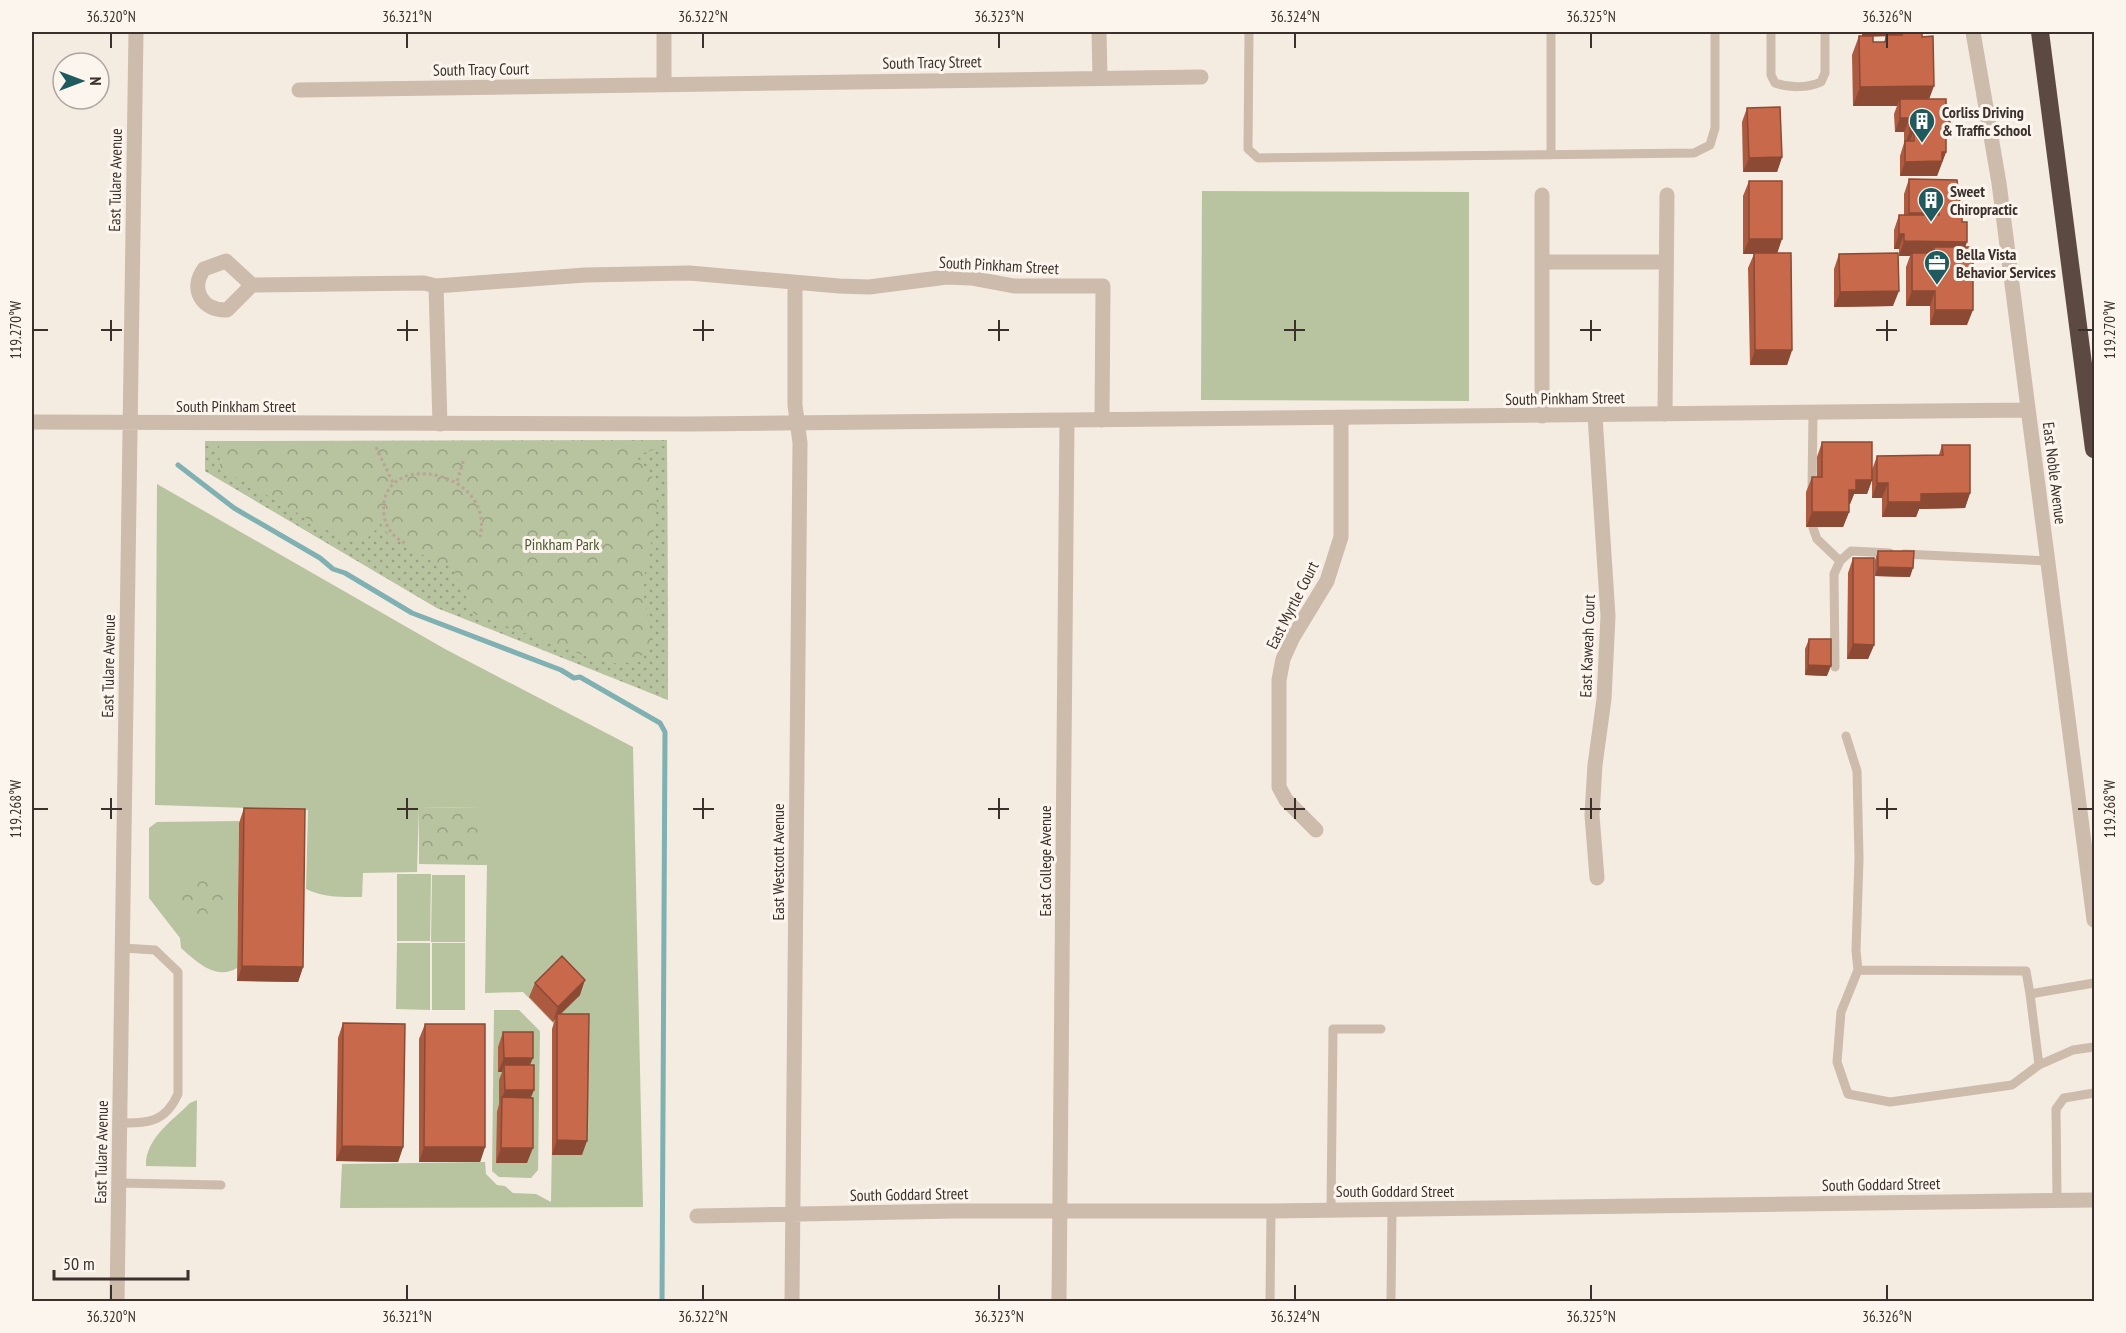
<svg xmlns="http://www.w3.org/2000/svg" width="2126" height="1333" font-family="'PT Sans Narrow',sans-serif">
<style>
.grass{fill:#b8c4a0}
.forest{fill:url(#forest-crowns)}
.garden{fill:url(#garden-dots)}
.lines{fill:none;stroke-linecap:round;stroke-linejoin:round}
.stream{stroke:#7fb0b2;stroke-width:5}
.path{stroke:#b9a596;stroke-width:3;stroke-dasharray:3 3;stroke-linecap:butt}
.service{stroke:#cdbbac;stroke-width:9}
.minor{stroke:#cdbbac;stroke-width:15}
.tertiary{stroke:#cdbbac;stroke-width:15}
.motorway{stroke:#5c4a42;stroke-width:18}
.wall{fill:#ac5a40;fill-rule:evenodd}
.shaded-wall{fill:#8c4a34}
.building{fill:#c8694b;stroke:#8c4a34;stroke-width:1.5}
.ticks{fill:none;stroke:#3b302b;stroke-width:2}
.labels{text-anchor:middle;stroke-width:6;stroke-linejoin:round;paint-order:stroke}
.street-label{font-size:16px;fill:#3b302b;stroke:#fbf5ee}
.poi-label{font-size:16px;font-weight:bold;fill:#3b302b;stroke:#fbf5ee;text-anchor:start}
.park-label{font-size:16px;fill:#4a5a2e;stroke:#fbf5ee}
.neatline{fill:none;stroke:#3b302b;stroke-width:2}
.ticks-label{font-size:15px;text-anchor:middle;fill:#3b302b}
</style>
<defs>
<pattern id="forest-crowns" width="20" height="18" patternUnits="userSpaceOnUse" patternTransform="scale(1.5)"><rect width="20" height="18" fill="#b8c4a0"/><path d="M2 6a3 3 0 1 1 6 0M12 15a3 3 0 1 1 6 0" fill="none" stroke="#97a083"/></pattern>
<pattern id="garden-dots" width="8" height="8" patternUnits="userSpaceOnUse" patternTransform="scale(1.5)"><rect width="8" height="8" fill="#b8c4a0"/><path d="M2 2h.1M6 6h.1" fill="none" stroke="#97a083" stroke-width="1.8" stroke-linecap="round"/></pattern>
</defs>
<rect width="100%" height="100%" fill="#f4ebe1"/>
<!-- grass -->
<path class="grass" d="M 1202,191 L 1469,192 L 1469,401 L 1201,400 Z
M 157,484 L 445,649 L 633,747 L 643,1207 L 340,1208 L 342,1164 L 485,1162 L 486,1174 L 497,1185 L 505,1186 L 513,1193 L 536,1194 L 551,1202 L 554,1024 L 523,992 L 485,993 L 487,865 L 479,865 L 479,808 L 419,807 L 417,872 L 363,873 L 362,897 C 343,897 324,898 306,889 L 308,810 L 155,805 Z
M 239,821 L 237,968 C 215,981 196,961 181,948 L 180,938 L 149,898 L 149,828 L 157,822 Z
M 397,874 L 431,874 L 430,941 L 397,941 Z
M 432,875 L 465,875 L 465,942 L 431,942 Z
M 397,943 L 430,943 L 430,1010 L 396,1009 Z
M 432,943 L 465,943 L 465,1010 L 432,1010 Z
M 494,1010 L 519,1010 L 540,1031 L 538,1170 L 531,1178 L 499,1177 L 492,1171 Z
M 197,1100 L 196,1167 L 146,1166 C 145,1139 172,1121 190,1103 Z"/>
<!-- forest -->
<path class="forest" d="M 667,440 L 668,700 L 534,644 L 437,608 L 205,471 L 205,441 Z
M 419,807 L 479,808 L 479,865 L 419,864 Z
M 181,879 L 225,880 L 224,917 L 180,916 Z"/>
<!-- garden -->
<path class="garden" d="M 205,445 L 219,446 L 220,468 L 344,540 C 361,544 374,538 380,521 C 388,543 396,538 412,548 C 426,557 435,564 452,566 L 474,614 L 596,660 C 610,663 627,667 640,657 C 661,639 645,617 644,596 C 642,561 661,526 656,490 C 654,476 645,465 635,456 L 667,445 L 668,700 L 437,608 L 205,471 Z"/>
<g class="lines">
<!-- stream -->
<path class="stream" d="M 178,465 L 234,508 L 320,558 L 333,569 L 345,573 L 412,613 L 561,670 L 574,678 L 580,677 L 660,723 L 665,732 L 662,1302"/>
<!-- path -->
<path class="path" d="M 376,447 L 393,483
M 457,481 L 464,459
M 405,543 C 393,537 386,528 384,515 C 376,447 496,469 480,537"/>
<!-- service -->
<path class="service" d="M 1249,32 L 1248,149 L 1258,158 L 1694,153 L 1710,145 L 1715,128 L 1715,32
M 1551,32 L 1551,155
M 1771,32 L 1771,75 L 1775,83 C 1789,88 1808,88 1821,82 L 1825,73 L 1825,32
M 1812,489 L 1813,414
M 1813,528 L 1817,539 L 1840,561
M 1904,554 L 2048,561
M 1835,667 L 1834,574 L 1840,561 L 1851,551 L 1890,553
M 1846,736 L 1857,771 L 1859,858 L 1856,951 L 1858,970 L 2026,971 L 2030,994 L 2094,983
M 1858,970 L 1841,1012 L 1837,1062 L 1848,1094 L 1890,1102 L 2012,1085 L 2039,1065 L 2073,1050 L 2094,1047
M 2030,994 L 2039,1065
M 120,1123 C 148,1123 165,1123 178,1094 L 178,972 L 155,950 L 123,948
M 119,1183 L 221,1185
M 2057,1199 L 2056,1109 L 2064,1098 L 2094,1093
M 1331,1210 L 1333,1029 L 1381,1029
M 1270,1302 L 1271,1211
M 1391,1302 L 1392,1210"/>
<!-- minor -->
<path class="minor" d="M 664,32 L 664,84
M 1099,32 L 1100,78
M 299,90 L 1201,77
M 1542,195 L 1542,416
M 226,261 L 252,285 L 227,310 C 203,311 189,290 204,269 Z
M 1543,262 L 1666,262
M 252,285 L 424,283 L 436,286 L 585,275 L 689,273 L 839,286 L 869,287 L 947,277 L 971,278 L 1014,286 L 1103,286 L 1102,420
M 436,286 L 440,424
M 1665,414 L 1667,195
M 1595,416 L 1608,616 L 1604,699 L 1595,765 L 1592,815 L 1597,878
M 1316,830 L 1286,800 L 1279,787 L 1279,680 L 1283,659 L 1293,637 L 1327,581 L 1341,537 L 1341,419
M 697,1216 L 955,1211 L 1271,1211 L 2094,1200
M 792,1302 L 800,443 L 795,405 L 795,283
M 1059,1302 L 1067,421"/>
<!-- tertiary -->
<path class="tertiary" d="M 1973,32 L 1999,183 L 2094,920
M 32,422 L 693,424 L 2028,410
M 117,1302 L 136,32"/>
<!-- motorway -->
<path class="motorway" d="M 2040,32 L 2094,449"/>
</g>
<!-- wall -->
<path class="wall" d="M 1845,32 L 1926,32 L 1925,34 L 1922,34 L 1929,99 L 1946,133 L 1946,152 L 1937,176 L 1900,176 L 1900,156 L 1904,143 L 1904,132 L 1895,132 L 1894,114 L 1897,106 L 1853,106 L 1852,55 L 1859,36 L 1862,36 L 1862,33 L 1845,33 ZM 1873,36 L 1886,36 L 1884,42 L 1873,42 Z
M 1747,108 L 1782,157 L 1777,172 L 1743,172 L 1742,122 Z
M 1909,179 L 1962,222 L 1965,247 L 1967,325 L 1930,325 L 1930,306 L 1906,306 L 1906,267 L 1910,256 L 1899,256 L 1899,249 L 1894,249 L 1894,230 L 1899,215 L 1904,215 L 1904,194 Z
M 1749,181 L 1777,253 L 1792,350 L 1787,365 L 1750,365 L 1748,268 L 1754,254 L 1743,254 L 1743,196 Z
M 1839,254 L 1893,306 L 1834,307 L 1834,269 Z
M 1822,442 L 1872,470 L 1877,456 L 1939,455 L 1942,445 L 1970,493 L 1965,508 L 1919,509 L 1916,517 L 1882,517 L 1882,498 L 1872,498 L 1872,480 L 1867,494 L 1854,494 L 1850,504 L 1849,504 L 1849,512 L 1843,527 L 1806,527 L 1806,492 L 1812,477 L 1817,477 L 1817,457 Z
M 1878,551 L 1910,577 L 1875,576 L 1875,560 Z
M 1853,558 L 1874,645 L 1868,659 L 1847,659 L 1848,573 Z
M 1809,639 L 1827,676 L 1805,675 L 1805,649 Z
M 244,808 L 303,967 L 298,982 L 237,981 L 239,823 Z
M 535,983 L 580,995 L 561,1014 L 582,1155 L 552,1155 L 552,1029 L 555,1019 L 553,1022 L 529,997 Z
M 343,1023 L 403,1147 L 398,1162 L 336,1161 L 338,1038 Z
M 425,1024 L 485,1147 L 480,1162 L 419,1162 L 419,1039 Z
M 503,1032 L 530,1065 L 531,1098 L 527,1163 L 496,1163 L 497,1112 L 499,1104 L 499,1080 L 502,1072 L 498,1072 L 498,1047 Z"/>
<!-- shaded-wall -->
<path class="shaded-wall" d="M 1845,32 L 1862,32 L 1862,33 L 1845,33 Z
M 1863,32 L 1896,32 L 1894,36 L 1862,37 Z
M 1934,86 L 1927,105 L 1900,99 L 1897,106 L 1853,106 L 1860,87 Z
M 1900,118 L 1910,118 L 1904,132 L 1895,132 Z
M 1910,131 L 1914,131 L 1908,146 L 1904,146 Z
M 1942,152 L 1946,152 L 1937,176 L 1900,176 L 1905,162 Z
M 1782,157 L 1777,172 L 1743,172 L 1749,158 Z
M 1909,213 L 1939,213 L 1934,228 L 1904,227 Z
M 1899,234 L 1904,234 L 1899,249 L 1894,249 Z
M 1749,239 L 1782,239 L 1777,254 L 1743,254 Z
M 1904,241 L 1967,242 L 1962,257 L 1934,253 L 1934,247 L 1931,256 L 1912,253 L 1910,256 L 1899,256 Z
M 1899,291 L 1893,306 L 1834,307 L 1840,292 Z
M 1912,291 L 1935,291 L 1930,306 L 1906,306 Z
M 1935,310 L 1973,310 L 1967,325 L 1930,325 Z
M 1755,350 L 1792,350 L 1787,365 L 1750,365 Z
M 1856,480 L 1872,480 L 1867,494 L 1854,494 L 1850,504 L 1843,504 L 1849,490 Z
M 1877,483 L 1888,483 L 1882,498 L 1872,498 Z
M 1970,493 L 1965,508 L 1919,509 L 1916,517 L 1882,517 L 1888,502 L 1921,494 Z
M 1812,512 L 1849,512 L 1843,527 L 1806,527 Z
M 1878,567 L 1913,568 L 1910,577 L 1875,576 Z
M 1853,644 L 1874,645 L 1868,659 L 1847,659 Z
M 1808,665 L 1831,666 L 1827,676 L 1805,675 Z
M 242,966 L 303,967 L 298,982 L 237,981 Z
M 585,980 L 580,995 L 557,1017 L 557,1014 L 555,1019 L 553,1022 L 558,1007 Z
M 504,1058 L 533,1058 L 527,1072 L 504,1065 L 502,1072 L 498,1072 Z
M 505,1090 L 534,1090 L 528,1105 L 502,1098 Z
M 557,1140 L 587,1141 L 582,1155 L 552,1155 Z
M 342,1146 L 403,1147 L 398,1162 L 336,1161 Z
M 424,1147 L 485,1147 L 480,1162 L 419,1162 Z
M 501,1148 L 533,1148 L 527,1163 L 496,1163 Z"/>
<!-- building -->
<path class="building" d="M 1902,32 L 1922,32 L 1922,37 L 1933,36 L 1934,86 L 1860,87 L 1859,36 L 1873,36 L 1873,42 L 1886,42 L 1886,35 L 1902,35 Z
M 1900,99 L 1946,99 L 1946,117 L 1950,122 L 1946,127 L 1946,152 L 1942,152 L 1942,161 L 1905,162 L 1905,141 L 1914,141 L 1914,131 L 1910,131 L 1910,118 L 1900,118 Z
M 1780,107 L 1782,157 L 1749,158 L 1747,108 Z
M 1909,179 L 1957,180 L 1960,203 L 1962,203 L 1962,222 L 1967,222 L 1967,242 L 1904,241 L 1904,234 L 1899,234 L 1899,215 L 1939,215 L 1939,213 L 1909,213 Z
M 1749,181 L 1782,181 L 1782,239 L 1749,239 Z
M 1934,247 L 1973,247 L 1973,310 L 1935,310 L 1935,291 L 1912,291 L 1912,253 L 1934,253 Z
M 1754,253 L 1791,253 L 1792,350 L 1755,350 Z
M 1898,253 L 1899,291 L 1840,292 L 1839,254 Z
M 1822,442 L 1872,442 L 1872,480 L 1856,480 L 1856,490 L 1849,490 L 1849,512 L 1812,512 L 1812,477 L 1822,477 Z
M 1942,445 L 1970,445 L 1970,493 L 1921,494 L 1921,502 L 1888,502 L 1888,483 L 1877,483 L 1877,456 L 1943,455 Z
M 1878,551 L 1914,551 L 1913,568 L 1878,567 Z
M 1853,558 L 1874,558 L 1874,645 L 1853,644 Z
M 1809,639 L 1831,639 L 1831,666 L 1808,665 Z
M 244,808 L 305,809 L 303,967 L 242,966 Z
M 562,956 L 585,980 L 558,1007 L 535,983 Z
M 557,1014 L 589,1014 L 587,1141 L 557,1140 Z
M 343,1023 L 405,1024 L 403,1147 L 342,1146 Z
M 425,1024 L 485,1024 L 485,1147 L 424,1147 Z
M 503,1032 L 533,1032 L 533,1058 L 504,1058 Z
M 504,1065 L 534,1065 L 534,1090 L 505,1090 Z
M 502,1097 L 533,1098 L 533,1148 L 501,1148 Z"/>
<!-- ticks -->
<path class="ticks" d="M 111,33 L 111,48M 407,33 L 407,48M 703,33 L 703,48M 999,33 L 999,48M 1295,33 L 1295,48M 1591,33 L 1591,48M 1887,33 L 1887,48M 111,320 L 111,341M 407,320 L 407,341M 703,320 L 703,341M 999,320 L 999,341M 1295,320 L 1295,341M 1591,320 L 1591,341M 1887,320 L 1887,341M 33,330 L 48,330M 101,330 L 122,330M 397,330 L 418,330M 693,330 L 714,330M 988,330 L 1009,330M 1284,330 L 1305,330M 1580,330 L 1601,330M 1876,330 L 1897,330M 2078,330 L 2093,330M 111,798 L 111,819M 407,798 L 407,819M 703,798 L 703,819M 999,798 L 999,819M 1295,798 L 1295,819M 1591,798 L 1591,819M 1887,798 L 1887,819M 33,809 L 48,809M 101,809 L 122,809M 397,809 L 418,809M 693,809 L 714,809M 988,809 L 1009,809M 1284,809 L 1305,809M 1580,809 L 1601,809M 1876,809 L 1897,809M 2078,809 L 2093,809M 111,1285 L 111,1300M 407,1285 L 407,1300M 703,1285 L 703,1300M 999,1285 L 999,1300M 1295,1285 L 1295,1300M 1591,1285 L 1591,1300M 1887,1285 L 1887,1300"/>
<!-- icons -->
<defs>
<g id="building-pin" transform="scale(1.35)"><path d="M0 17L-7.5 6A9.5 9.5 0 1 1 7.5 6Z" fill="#1f5a5e" stroke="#fbf5ee"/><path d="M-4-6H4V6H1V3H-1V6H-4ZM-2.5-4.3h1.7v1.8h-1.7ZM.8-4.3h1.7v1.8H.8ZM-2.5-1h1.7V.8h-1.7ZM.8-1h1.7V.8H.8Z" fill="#fff"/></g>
<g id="office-pin" transform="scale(1.35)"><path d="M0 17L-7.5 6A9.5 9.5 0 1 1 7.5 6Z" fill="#1f5a5e" stroke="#fbf5ee"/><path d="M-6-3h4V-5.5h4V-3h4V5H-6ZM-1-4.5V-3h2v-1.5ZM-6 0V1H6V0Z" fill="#fff"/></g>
</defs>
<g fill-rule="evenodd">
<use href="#building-pin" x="1922" y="121"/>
<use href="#building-pin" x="1931" y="200"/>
<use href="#office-pin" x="1937" y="263"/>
</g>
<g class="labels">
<!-- street labels -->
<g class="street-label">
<text transform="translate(932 62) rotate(-1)" y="6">South Tracy Street</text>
<text transform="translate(481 69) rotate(-1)" y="6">South Tracy Court</text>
<text transform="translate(115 180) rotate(-89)" y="6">East Tulare Avenue</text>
<text transform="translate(999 265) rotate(3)" y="6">South Pinkham Street</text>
<text transform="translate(1565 398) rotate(-1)" y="6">South Pinkham Street</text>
<text x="236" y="412">South Pinkham Street</text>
<text transform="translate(2055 473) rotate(83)" y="6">East Noble Avenue</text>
<text transform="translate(1292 605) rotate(-63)" y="6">East Myrtle Court</text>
<text transform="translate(1587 646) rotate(-88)" y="6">East Kaweah Court</text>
<text transform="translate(108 666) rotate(-89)" y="6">East Tulare Avenue</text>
<text transform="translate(1045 861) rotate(-90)" y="6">East College Avenue</text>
<text transform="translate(778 862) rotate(-90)" y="6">East Westcott Avenue</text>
<text transform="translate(101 1152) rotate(-89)" y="6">East Tulare Avenue</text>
<text transform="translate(1881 1184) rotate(-1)" y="6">South Goddard Street</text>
<text x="1395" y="1197">South Goddard Street</text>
<text transform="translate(909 1194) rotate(-1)" y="6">South Goddard Street</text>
</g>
<!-- poi labels -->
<g class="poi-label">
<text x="1942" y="118">Corliss Driving<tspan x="1942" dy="18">&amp; Traffic School</tspan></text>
<text x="1950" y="197">Sweet<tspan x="1950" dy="18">Chiropractic</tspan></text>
<text x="1956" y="260">Bella Vista<tspan x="1956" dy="18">Behavior Services</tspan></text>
</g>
<!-- park labels -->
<g class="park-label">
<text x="562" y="550">Pinkham Park</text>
</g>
</g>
<!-- border -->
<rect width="2126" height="1333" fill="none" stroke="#fbf5ee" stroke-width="66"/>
<!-- north arrow -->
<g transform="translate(81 81) rotate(90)"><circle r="28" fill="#fbf5ee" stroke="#aea6a0" stroke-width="1.5"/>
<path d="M0-4.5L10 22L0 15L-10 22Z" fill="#1f5a5e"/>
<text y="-9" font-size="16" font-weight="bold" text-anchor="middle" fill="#3b302b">N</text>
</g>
<!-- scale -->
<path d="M54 1270v9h134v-9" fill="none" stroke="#3b302b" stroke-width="3"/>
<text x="63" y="1270" font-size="18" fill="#3b302b" stroke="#fbf5ee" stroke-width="4.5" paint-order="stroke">50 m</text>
<rect x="33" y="33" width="2060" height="1267" class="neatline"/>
<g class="ticks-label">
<text x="111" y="22">36.320°N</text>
<text x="407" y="22">36.321°N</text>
<text x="703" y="22">36.322°N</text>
<text x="999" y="22">36.323°N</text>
<text x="1295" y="22">36.324°N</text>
<text x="1591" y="22">36.325°N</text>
<text x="1887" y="22">36.326°N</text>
<text transform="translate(2110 330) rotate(-90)" y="5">119.270°W</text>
<text transform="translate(16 330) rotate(-90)" y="5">119.270°W</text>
<text transform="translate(2110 809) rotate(-90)" y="5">119.268°W</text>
<text transform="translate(16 809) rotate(-90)" y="5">119.268°W</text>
<text x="111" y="1322">36.320°N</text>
<text x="407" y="1322">36.321°N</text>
<text x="703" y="1322">36.322°N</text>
<text x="999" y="1322">36.323°N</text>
<text x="1295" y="1322">36.324°N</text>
<text x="1591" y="1322">36.325°N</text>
<text x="1887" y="1322">36.326°N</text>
</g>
</svg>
